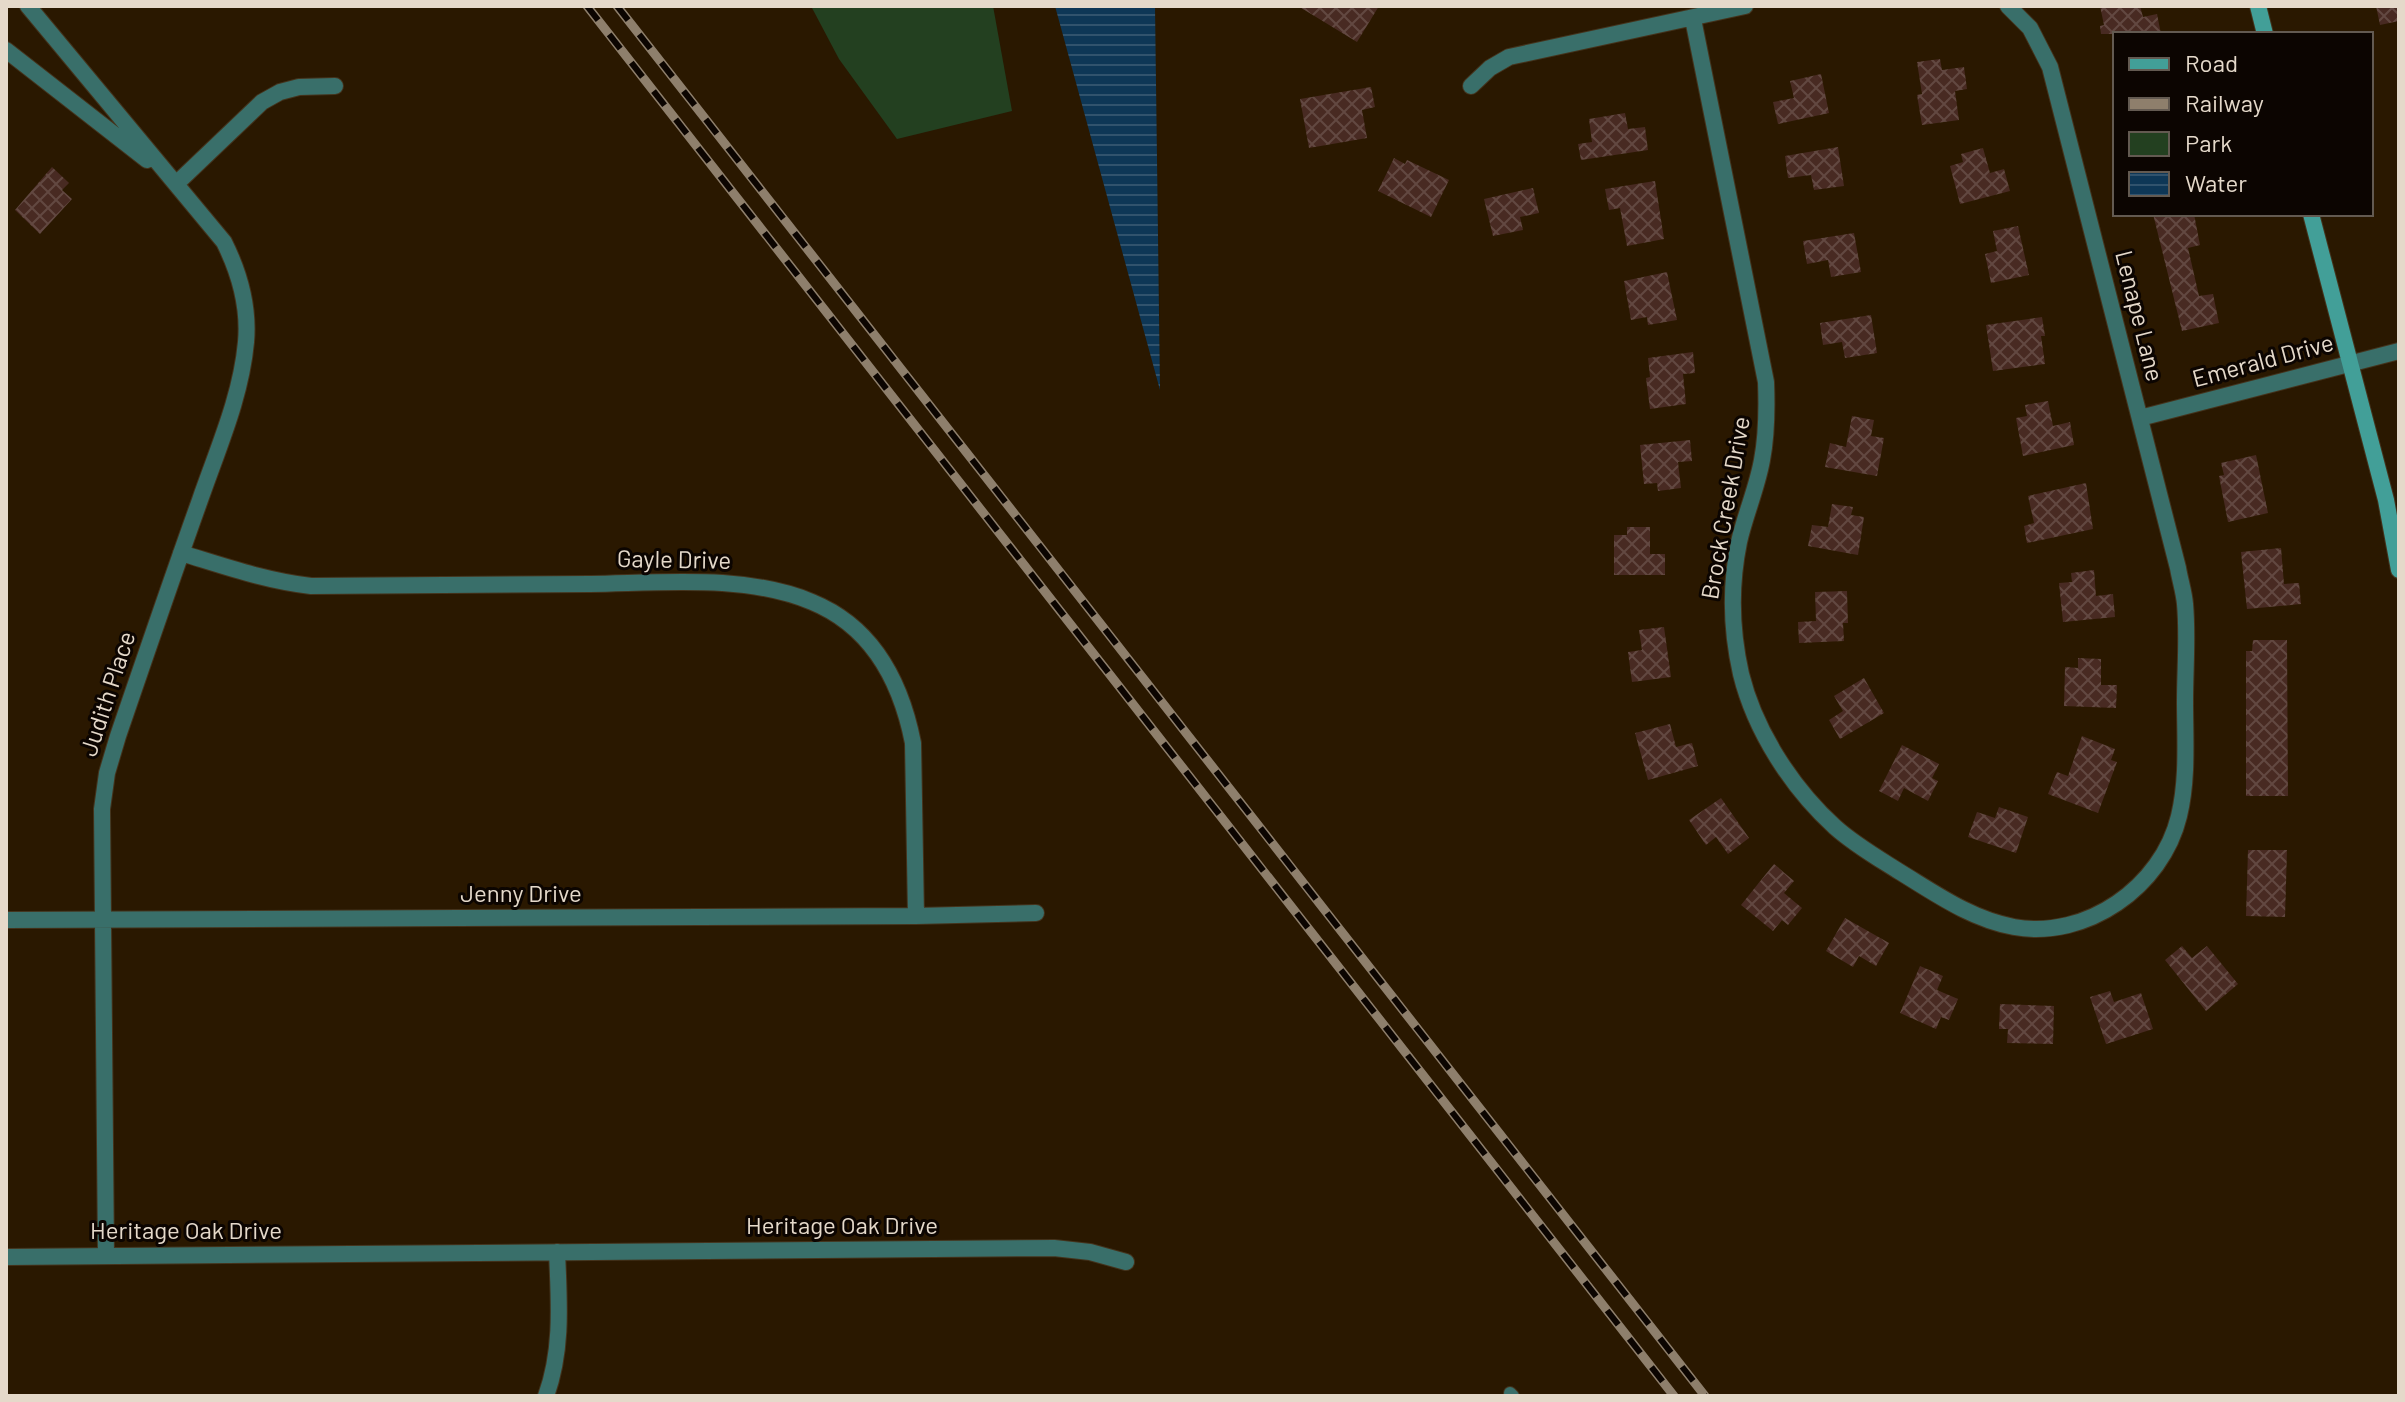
<svg xmlns="http://www.w3.org/2000/svg" width="2405" height="1402" font-family="Barlow,sans-serif">
<style>
.park{fill:#234020}
.water{fill:url(#water-rules)}
.building{fill:url(#building-cross-hatch)}
.lines{fill:none;stroke-linecap:round;stroke-linejoin:round}
.lane-casing{stroke:#44331c;stroke-width:14}
.street-casing{stroke:#44331c;stroke-width:18}
.secondary-casing{stroke:#44331c;stroke-width:18}
.lane{stroke:#396f6a;stroke-width:12}
.street{stroke:#396f6a;stroke-width:16}
.secondary{stroke:#429f98;stroke-width:16}
.rail-casing{stroke:#8e7f6c;stroke-width:9}
.rail{stroke:#0c0501;stroke-width:6;stroke-dasharray:18;stroke-linecap:butt}
.labels{text-anchor:middle;stroke-width:6;stroke-linejoin:round;paint-order:stroke}
.street-label{font-size:24px;fill:#e5d9ca;stroke:#0c0501}
</style>
<defs>
<pattern id="water-rules" width="6" height="5" patternUnits="userSpaceOnUse" patternTransform="scale(2)"><rect width="6" height="5" fill="#0e3756"/><path d="M0 2.5h6" fill="none" stroke="#31536d"/></pattern>
<pattern id="building-cross-hatch" width="8" height="8" patternUnits="userSpaceOnUse" patternTransform="scale(2)"><rect width="8" height="8" fill="#482a22"/><path d="M0 0l8 8M0 8l8-8" fill="none" stroke="#624841"/></pattern>
</defs>
<rect width="100%" height="100%" fill="#2a1800"/>
<!-- park -->
<path class="park" d="M 811,6 L 993,6 L 1012,111 L 897,139 L 839,59 Z"/>
<!-- water -->
<path class="water" d="M 1055,6 L 1155,6 L 1160,390 Z"/>
<!-- building -->
<path class="building" d="M 1298,6 L 1379,6 L 1357,42 Z
M 2100,6 L 2140,6 L 2143,17 L 2157,14 L 2161,34 L 2101,34 L 2100,26 L 2104,25 Z
M 2376,6 L 2399,6 L 2399,21 L 2380,25 Z
M 1940,59 L 1942,70 L 1964,67 L 1967,89 L 1955,91 L 1959,120 L 1922,125 L 1917,95 L 1922,94 L 1917,62 Z
M 1821,74 L 1829,113 L 1778,124 L 1773,102 L 1794,98 L 1790,81 Z
M 1371,87 L 1375,107 L 1362,110 L 1367,138 L 1309,148 L 1300,99 Z
M 1625,113 L 1628,129 L 1645,127 L 1648,150 L 1581,160 L 1578,144 L 1592,142 L 1589,119 Z
M 1838,147 L 1844,186 L 1814,190 L 1811,175 L 1788,178 L 1785,156 Z
M 1983,148 L 1990,173 L 2004,169 L 2010,191 L 1960,204 L 1950,166 L 1963,162 L 1961,154 Z
M 1394,158 L 1405,164 L 1407,160 L 1449,180 L 1431,217 L 1378,191 Z
M 52,167 L 69,183 L 62,190 L 72,199 L 40,234 L 15,210 Z
M 1655,181 L 1664,239 L 1627,246 L 1620,208 L 1609,210 L 1605,189 Z
M 1533,188 L 1539,213 L 1520,217 L 1523,230 L 1493,236 L 1484,199 Z
M 2153,214 L 2194,214 L 2200,245 L 2188,248 L 2199,296 L 2213,294 L 2219,323 L 2182,331 Z
M 2018,226 L 2029,275 L 1991,283 L 1985,254 L 1997,251 L 1993,231 Z
M 1854,233 L 1861,272 L 1831,277 L 1828,260 L 1807,264 L 1803,241 Z
M 1667,272 L 1677,320 L 1648,325 L 1647,317 L 1631,320 L 1624,281 Z
M 1871,315 L 1877,353 L 1845,358 L 1842,342 L 1823,345 L 1820,323 Z
M 2042,317 L 2045,336 L 2041,336 L 2045,364 L 1993,371 L 1986,325 Z
M 1693,352 L 1695,373 L 1683,374 L 1686,404 L 1650,409 L 1646,378 L 1650,377 L 1648,358 Z
M 2048,401 L 2053,426 L 2070,422 L 2074,445 L 2023,456 L 2016,418 L 2027,416 L 2025,405 Z
M 1852,416 L 1874,420 L 1871,436 L 1884,438 L 1877,476 L 1825,467 L 1830,443 L 1846,447 Z
M 1690,440 L 1692,461 L 1678,462 L 1681,488 L 1658,491 L 1657,483 L 1644,484 L 1640,445 Z
M 2256,455 L 2268,513 L 2228,522 L 2219,476 L 2224,475 L 2221,463 Z
M 2086,483 L 2093,529 L 2027,543 L 2024,526 L 2034,523 L 2028,496 Z
M 1832,504 L 1853,507 L 1851,515 L 1864,517 L 1858,555 L 1808,546 L 1812,525 L 1828,527 Z
M 1627,527 L 1650,527 L 1650,554 L 1665,554 L 1665,575 L 1614,575 L 1614,535 L 1627,535 Z
M 2281,548 L 2284,584 L 2299,583 L 2301,604 L 2247,609 L 2241,552 Z
M 2094,570 L 2096,596 L 2113,594 L 2115,617 L 2063,622 L 2059,583 L 2072,582 L 2071,573 Z
M 1847,591 L 1848,623 L 1843,623 L 1844,641 L 1799,643 L 1798,622 L 1816,621 L 1815,592 Z
M 1664,627 L 1671,677 L 1632,682 L 1628,652 L 1642,650 L 1639,630 Z
M 2253,640 L 2287,640 L 2288,796 L 2246,796 L 2246,651 L 2252,651 Z
M 2078,658 L 2101,659 L 2101,685 L 2117,685 L 2116,708 L 2064,706 L 2065,667 L 2078,668 Z
M 1864,678 L 1884,713 L 1840,739 L 1829,720 L 1843,711 L 1834,696 Z
M 1670,724 L 1676,747 L 1692,743 L 1698,766 L 1648,780 L 1635,733 Z
M 2082,736 L 2115,749 L 2111,760 L 2117,762 L 2098,813 L 2048,794 L 2057,772 L 2068,776 Z
M 1902,745 L 1939,764 L 1932,778 L 1938,781 L 1928,801 L 1904,788 L 1898,801 L 1879,791 Z
M 1721,798 L 1749,838 L 1728,854 L 1716,837 L 1706,845 L 1689,820 Z
M 1999,807 L 2028,817 L 2016,853 L 1968,837 L 1977,812 L 1995,818 Z
M 2248,850 L 2287,850 L 2285,917 L 2246,916 Z
M 1774,864 L 1794,881 L 1784,893 L 1802,908 L 1788,925 L 1782,920 L 1773,931 L 1741,905 Z
M 1845,918 L 1889,943 L 1876,966 L 1859,956 L 1853,967 L 1826,951 Z
M 2182,946 L 2192,958 L 2207,946 L 2238,984 L 2206,1011 L 2165,960 Z
M 1920,966 L 1943,976 L 1937,990 L 1958,999 L 1949,1020 L 1941,1017 L 1936,1029 L 1900,1013 Z
M 2110,991 L 2114,1002 L 2141,993 L 2153,1029 L 2106,1044 L 2090,997 Z
M 2000,1004 L 2054,1006 L 2053,1044 L 2007,1043 L 2008,1029 L 1999,1029 Z"/>
<g class="lines">
<!-- lane casing -->
<g class="lane-casing">
<path id="lane" d="M 1510,1393 L 1513,1396"/>
</g>
<!-- street casing -->
<g class="street-casing">
<path id="street" d="M 28,6 L 224,242 C 239,272 249,308 246,342 C 241,397 218,448 200,500 C 172,578 145,657 118,736 L 107,773 L 102,809 L 106,1256
M 1693,19 L 1766,382 C 1767,408 1767,434 1762,460 C 1757,488 1745,515 1739,542 C 1730,586 1731,630 1741,674 C 1755,731 1792,788 1835,827 C 1855,845 1878,858 1900,872 C 1936,894 1971,919 2014,927 C 2086,940 2162,887 2179,816 C 2188,779 2185,739 2185,701 C 2185,669 2188,636 2185,604 C 2184,592 2180,580 2178,568 L 2050,67 L 2030,28 L 2008,6
M 6,50 L 147,160
M 1471,86 L 1490,68 L 1509,57 L 1745,6
M 176,184 L 262,102 L 280,92 L 299,87 L 335,86
M 2140,418 L 2399,351
M 181,553 C 224,566 266,581 311,586 C 404,585 497,584 590,584 C 661,583 746,574 812,602 C 873,627 901,682 913,743 L 916,916
M 6,920 L 916,916 L 1036,913
M 6,1257 L 1054,1248 L 1090,1252 L 1126,1262
M 546,1396 C 563,1349 559,1301 557,1252"/>
</g>
<!-- secondary casing -->
<g class="secondary-casing">
<path id="secondary" d="M 2258,6 L 2265,34
M 2311,214 L 2386,500 L 2399,570"/>
</g>
<!-- lane -->
<use href="#lane" class="lane"/>
<!-- street -->
<use href="#street" class="street"/>
<!-- secondary -->
<use href="#secondary" class="secondary"/>
<!-- rail casing -->
<g class="rail-casing">
<path id="rail" d="M 587,6 L 1674,1396
M 617,6 L 1705,1396"/>
</g>
<!-- rail -->
<use href="#rail" class="rail"/>
</g>
<g class="labels">
<!-- street labels -->
<g class="street-label">
<text transform="translate(2139 316) rotate(76)" y="8">Lenape Lane</text>
<text transform="translate(2263 361) rotate(-15)" y="8">Emerald Drive</text>
<text transform="translate(1726 508) rotate(-80)" y="8">Brock Creek Drive</text>
<text transform="translate(674 560) rotate(1)" y="8">Gayle Drive</text>
<text transform="translate(108 694) rotate(-72)" y="8">Judith Place</text>
<text x="521" y="902">Jenny Drive</text>
<text x="842" y="1234">Heritage Oak Drive</text>
<text x="186" y="1239">Heritage Oak Drive</text>
</g>
</g>
<!-- border -->
<rect width="2405" height="1402" fill="none" stroke="#e5d9ca" stroke-width="16"/>
<!-- legend -->
<rect x="2113" y="32" width="260" height="184" fill="#0c0501" stroke="#635a51" stroke-width="2"/>
<rect x="2129" y="58" width="40" height="12" fill="#429f98" stroke="#635a51" stroke-width="2"/>
<text x="2185" y="72" font-size="24" fill="#e5d9ca">Road</text>
<rect x="2129" y="98" width="40" height="12" fill="#8e7f6c" stroke="#635a51" stroke-width="2"/>
<text x="2185" y="112" font-size="24" fill="#e5d9ca">Railway</text>
<rect x="2129" y="132" width="40" height="24" fill="#234020" stroke="#635a51" stroke-width="2"/>
<text x="2185" y="152" font-size="24" fill="#e5d9ca">Park</text>
<rect x="2129" y="172" width="40" height="24" fill="url(#water-rules)" stroke="#635a51" stroke-width="2"/>
<text x="2185" y="192" font-size="24" fill="#e5d9ca">Water</text>
</svg>
